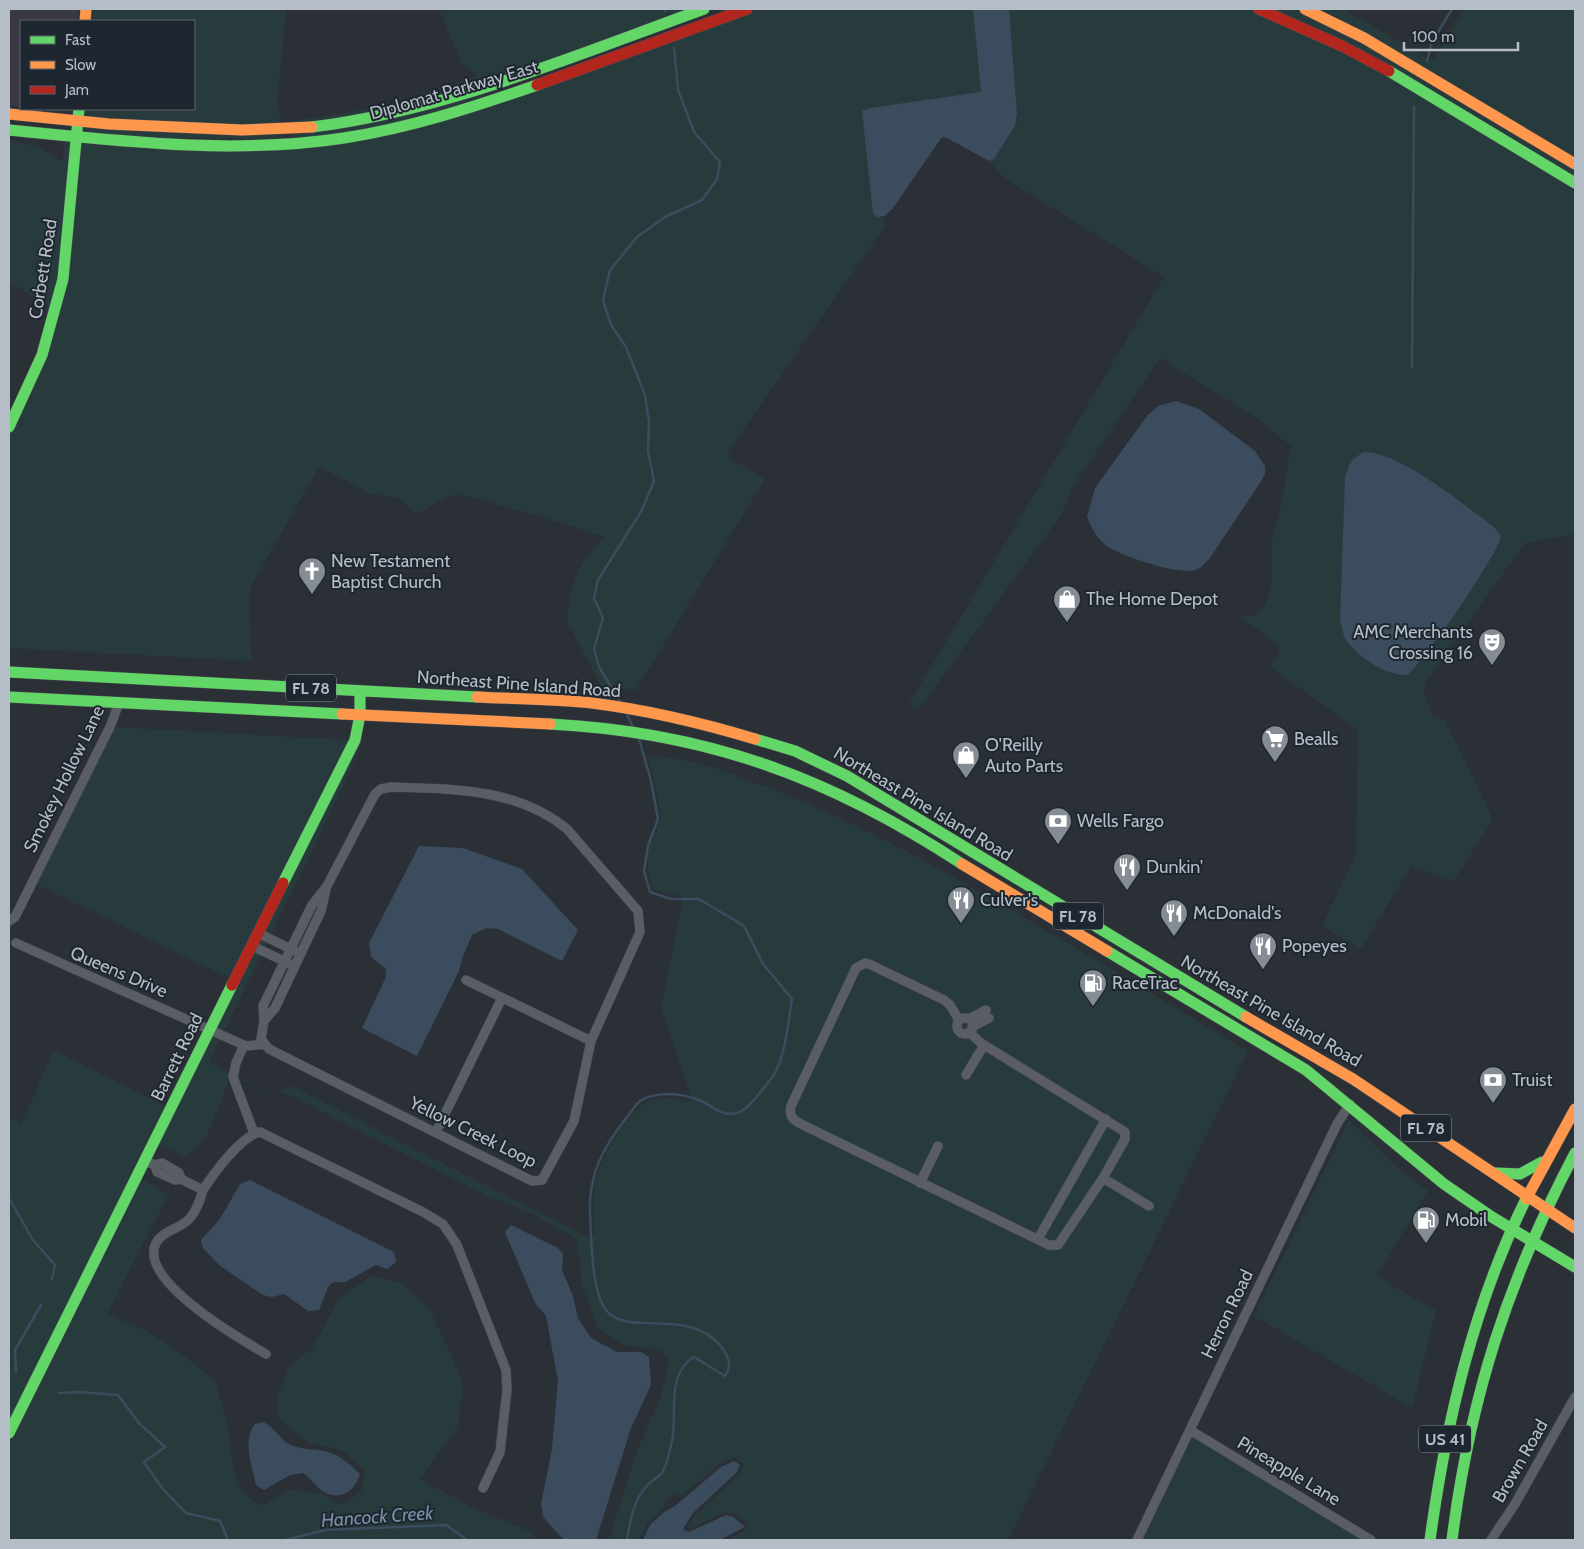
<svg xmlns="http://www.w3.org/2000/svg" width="1584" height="1549" font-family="Cabin,sans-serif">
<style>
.medical{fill:#383943}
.green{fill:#283b3c;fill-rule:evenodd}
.water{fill:#3b4c5e}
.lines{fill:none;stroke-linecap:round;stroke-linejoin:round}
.stream{stroke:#3b4c5e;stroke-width:2.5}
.street-casing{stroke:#484c51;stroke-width:10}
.fast-casing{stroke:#484c51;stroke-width:12}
.slow-casing{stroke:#484c51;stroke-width:12}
.jam-casing{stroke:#484c51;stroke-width:12}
.street{stroke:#5a5e64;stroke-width:9}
.fast{stroke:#63d668;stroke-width:11}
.slow{stroke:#ff974d;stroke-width:11}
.jam{stroke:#b3261e;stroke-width:11}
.labels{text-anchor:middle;stroke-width:4;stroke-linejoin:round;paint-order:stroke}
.shield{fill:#1e2730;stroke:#889099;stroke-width:1}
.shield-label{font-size:16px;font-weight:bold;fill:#b5bdc6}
.street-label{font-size:18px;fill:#b5bdc6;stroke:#1e2730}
.poi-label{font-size:18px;fill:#b5bdc6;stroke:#1e2730;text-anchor:start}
.water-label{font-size:19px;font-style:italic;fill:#788fa7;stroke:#1e2730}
</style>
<rect width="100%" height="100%" fill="#2b3036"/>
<!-- medical -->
<path class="medical" d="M 9,9 L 78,9 L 77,21 L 21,21 L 21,107 L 9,105 Z"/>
<!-- green -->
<path class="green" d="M 90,9 L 286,9 L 277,104 L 281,123 L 381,107 L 478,76 L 463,65 L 439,9 L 692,9 L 540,65 L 402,108 L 354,118 L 264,126 L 83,117 L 83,109 L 194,109 L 194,21 L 89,21 Z
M 759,9 L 973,9 L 982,88 L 981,92 L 977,93 L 866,109 L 881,218 L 884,217 L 885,226 L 728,452 L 729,458 L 765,479 L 636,690 L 601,686 L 568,623 L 568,609 L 572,586 L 583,562 L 604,537 C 569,525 533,514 498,505 C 484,501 468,494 453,495 C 439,497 429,511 415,513 L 399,498 L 372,494 L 319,467 L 251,586 L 249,599 L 251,661 L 9,648 L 9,437 L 46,357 L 80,141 L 313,146 L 643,52 Z
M 1009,9 L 1247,9 L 1289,25 L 1362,61 L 1575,189 L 1575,534 L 1525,543 L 1425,683 L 1424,693 L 1432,715 L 1445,720 L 1491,815 L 1491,822 L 1454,881 L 1411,866 L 1361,949 L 1322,926 L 1356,855 L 1358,730 L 1270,667 L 1279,654 L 1279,645 L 1240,617 L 1256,615 C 1285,590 1262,547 1279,517 L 1291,446 L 1261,421 L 1160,358 L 1073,486 L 1061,515 L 918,710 L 909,704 L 1164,277 L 1006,179 L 989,161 L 994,159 L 1017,122 ZM 1370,452 L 1406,467 L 1440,487 L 1407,675 L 1392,675 L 1346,640 L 1340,621 L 1348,468 L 1357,456 Z
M 1272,9 L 1294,9 L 1362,41 L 1575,169 L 1575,178 Z
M 1316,9 L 1343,9 L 1433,61 L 1465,9 L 1575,9 L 1575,159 Z
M 484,92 L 486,98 L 360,131 L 291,139 L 291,133 Z
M 82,125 L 282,133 L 282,139 L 167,138 L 81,133 Z
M 9,140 L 38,147 L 63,161 L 64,140 L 72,141 L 66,220 L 52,308 L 9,282 Z
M 116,727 L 350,740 L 231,979 L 36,884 Z
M 359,741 L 363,741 L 339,795 L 209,1062 L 272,1094 L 291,1086 L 590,1238 L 594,1235 C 594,1217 592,1199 595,1182 C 600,1160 627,1112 647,1102 C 660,1096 675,1098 688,1102 L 692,1099 L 661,1008 L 683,898 L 681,895 L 672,895 L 653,889 L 648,870 L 648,849 L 661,819 L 649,756 C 690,757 730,773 769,788 C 850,818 926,861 1001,904 C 1084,952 1166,1002 1248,1051 L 1008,1540 L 727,1540 L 746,1530 L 748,1526 C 728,1497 711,1524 687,1528 L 695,1516 L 740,1473 L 744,1464 L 735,1457 L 719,1464 L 683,1495 L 670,1495 L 661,1510 L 648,1522 L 639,1540 L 609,1540 L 638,1448 L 661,1397 L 669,1361 L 661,1350 L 624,1345 L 598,1328 L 582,1285 L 577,1239 L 531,1213 L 490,1197 L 281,1091 L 272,1095 L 229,1074 L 227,1086 L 207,1136 L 186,1157 L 158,1145 L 141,1179 L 169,1194 L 107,1314 L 147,1331 L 181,1353 L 215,1381 L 227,1423 L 234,1472 L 244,1494 L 262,1506 L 290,1490 L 320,1493 L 343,1505 L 362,1490 L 365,1470 L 342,1450 L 309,1443 L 278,1418 L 278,1395 L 289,1366 L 312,1349 L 338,1300 L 371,1275 L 402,1284 L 430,1310 L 453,1358 L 463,1385 L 458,1426 L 420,1479 L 475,1509 L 532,1532 L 536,1540 L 9,1540 L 9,1442 Z
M 54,1050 L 167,1107 L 9,1424 L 9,1118 L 21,1124 Z
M 1349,1120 L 1399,1169 L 1428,1191 L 1377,1276 L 1436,1311 L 1412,1408 L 1254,1316 Z
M 1193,1429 L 1371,1540 L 1142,1540 Z"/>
<!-- water -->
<path class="water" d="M 973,9 L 1009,9 L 1017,115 L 1015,126 L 994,159 L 989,161 L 947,138 L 942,137 L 893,208 L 885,216 L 877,217 L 873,213 L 862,111 L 870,108 L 981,92 Z
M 1176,401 L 1199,409 L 1255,451 L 1265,466 L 1265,474 L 1260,483 L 1210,558 C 1205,563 1201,569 1195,570 C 1178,575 1125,557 1110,548 C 1098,541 1092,529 1087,517 L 1095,488 L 1147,416 L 1158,406 Z
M 1363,452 C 1398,450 1467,507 1495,528 L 1501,536 C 1499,553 1423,664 1407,675 C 1386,676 1359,658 1346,640 C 1343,635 1342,627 1340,621 L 1345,477 L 1351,461 Z
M 419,846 L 463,848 L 522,869 L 578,930 L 562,961 L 498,929 L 486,928 L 472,935 L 463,956 L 459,971 L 417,1056 L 362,1028 L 386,977 L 386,969 L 371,957 L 369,943 Z
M 250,1180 L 394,1252 L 396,1262 L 387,1269 L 376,1265 L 345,1282 L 333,1282 L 328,1287 L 319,1310 L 308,1311 L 284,1294 L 272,1297 L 263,1295 L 219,1265 L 203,1248 L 201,1240 L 220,1219 L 240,1184 Z
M 511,1225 L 558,1248 L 563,1254 L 562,1270 L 573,1296 L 578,1318 L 591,1338 L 617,1352 L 641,1352 L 649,1357 L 651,1385 L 631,1428 L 596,1540 L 564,1540 L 543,1517 L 541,1504 L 552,1449 L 558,1381 L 546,1316 L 535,1303 L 505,1232 Z
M 264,1422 C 275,1428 278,1437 287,1443 C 301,1451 314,1448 328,1452 C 341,1456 351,1465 360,1474 C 355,1491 341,1501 324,1492 C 316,1487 311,1478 303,1473 L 290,1475 L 264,1490 L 256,1485 C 252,1465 242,1440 255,1424 Z
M 734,1461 L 740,1465 L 737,1472 L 693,1513 L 683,1529 L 689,1532 L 726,1515 L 733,1517 L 745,1527 L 720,1540 L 643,1540 L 650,1525 L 664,1512 L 675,1506 L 721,1467 Z"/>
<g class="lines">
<!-- stream -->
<path class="stream" d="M 665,9 L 665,11
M 1427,61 L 1432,42 L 1452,9
M 1412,367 L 1414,107
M 621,703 L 599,667 L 594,649 L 603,618 L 594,598 L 598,580 L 642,510 L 654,481 L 648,451 L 649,422 L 645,395 L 626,347 L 611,325 L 603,300 L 610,270 L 637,237 L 665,217 L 702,200 L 717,179 L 720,162 L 694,132 L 678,90 L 674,48
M 627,714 L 633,727
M 9,1198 L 33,1240 L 55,1265 L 52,1279
M 16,1372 L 15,1350 L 41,1305
M 59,1393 L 79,1392 L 118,1395 L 139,1423 L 165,1447 L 144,1462 L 162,1488 L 186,1513 L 220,1521 L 228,1540
M 285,1540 L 325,1530 L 446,1525 L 467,1540
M 627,1540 C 630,1522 633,1501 646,1487 C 650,1482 656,1479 661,1474 C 666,1468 669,1454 671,1446 C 679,1417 664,1375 694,1357 L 725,1376 C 731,1367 730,1362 725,1352 C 693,1303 628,1339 606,1310 C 591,1292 591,1233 590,1210 C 589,1175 603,1148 624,1121 C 629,1115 633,1108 638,1103 C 644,1096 660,1094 670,1094 C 678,1094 692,1097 699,1100 C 714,1106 723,1119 740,1112 C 747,1109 754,1100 759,1094 C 764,1087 771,1080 775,1073 C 786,1051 788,1023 792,999 L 763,964 L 744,926 L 699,899 L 671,899 L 650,892 L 644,871 L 648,846 L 658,819 L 651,781 L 639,739"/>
<!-- street casing -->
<g class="street-casing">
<path id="street" d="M 391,787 C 453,789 517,788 567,829 L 638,911 L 640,932 L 591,1041 L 574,1121 L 542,1180 L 532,1181 L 275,1052 L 269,1049 L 261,1039 L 264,1021 L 263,1006 L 312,905 L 327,886 L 375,794 L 381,789 Z
M 9,921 L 15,917 L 110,727 L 119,703
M 258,933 L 295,951
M 16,943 L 246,1046 L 265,1044
M 252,946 L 288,963
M 466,980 L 591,1041
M957 1026a8 8 0 1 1 16 0a8 8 0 1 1-16 0Z
M 969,1019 L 986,1010
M 959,1020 L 950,1005 L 944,1000 L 869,964 L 865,963 L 856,968 L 791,1106 C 788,1117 795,1121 803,1125 L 1049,1245 L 1058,1245 L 1103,1178 L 1125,1139 L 1125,1132 L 981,1043 L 969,1032
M 264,1021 L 275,1008 L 321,911 L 326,889
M 972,1027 L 989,1018
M 244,1045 L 236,1063 L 233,1077 L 254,1133
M 966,1075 L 984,1045
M 436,1132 L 502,998
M 145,1161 L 155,1165 L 162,1163 L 179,1173 L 181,1179 L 175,1180 L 157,1172 L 155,1165
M 1103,1178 L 1149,1206
M 181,1179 L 203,1190 C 214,1173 241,1136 260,1132 L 423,1212 L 443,1224 L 457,1245 L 506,1370 L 507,1390 L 500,1452 L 483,1488
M 920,1183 L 938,1146
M 203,1190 C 200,1200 197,1210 190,1218 C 181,1229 163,1230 156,1243 C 137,1280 240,1339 266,1354
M 1038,1239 L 1106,1119
M 1190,1430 L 1371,1540
M 1137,1540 L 1337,1124 L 1350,1104
M 1491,1540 L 1515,1504 L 1575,1397"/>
</g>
<!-- fast casing -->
<g class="fast-casing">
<path id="fast" d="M 1389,71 L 1575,183
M 312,127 C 448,110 576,55 704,9
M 9,130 C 119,141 234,155 344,138 C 410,128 474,107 537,85
M 9,427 L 42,355 L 63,279 L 79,109
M 9,672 L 477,697
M 9,697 L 342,714
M 550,724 C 707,732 831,778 962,864
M 755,739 L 795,751 L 847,776 L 1246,1017
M 283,883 L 355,740 L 360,715 L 360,691
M 1107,951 L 1306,1070 L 1444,1184 L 1492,1217 L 1575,1267
M 1495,1173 L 1520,1174 L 1542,1162
M 9,1433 L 232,985
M 1430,1540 C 1446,1423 1473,1306 1526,1199
M 1452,1540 C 1470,1397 1508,1280 1575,1153"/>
</g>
<!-- slow casing -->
<g class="slow-casing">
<path id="slow" d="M 1305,9 L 1364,38 L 1575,164
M 85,21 L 86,9
M 9,114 L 109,124 L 242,130 L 312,127
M 477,697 C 515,699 554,699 592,703 C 647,710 702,723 755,739
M 342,714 L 550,724
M 962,864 L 1107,951
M 1246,1017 L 1353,1079 L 1575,1228
M 1526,1199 L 1575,1109"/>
</g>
<!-- jam casing -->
<g class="jam-casing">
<path id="jam" d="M 1259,9 L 1342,46 L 1389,71
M 537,85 L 747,9
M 232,985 L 283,883"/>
</g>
<!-- street -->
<use href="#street" class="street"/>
<!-- fast -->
<use href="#fast" class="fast"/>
<!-- slow -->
<use href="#slow" class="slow"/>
<!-- jam -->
<use href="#jam" class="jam"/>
</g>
<!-- icons -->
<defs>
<g id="church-pin" transform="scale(1.4375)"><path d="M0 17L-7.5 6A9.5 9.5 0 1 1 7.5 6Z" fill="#858c94" stroke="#1e2730"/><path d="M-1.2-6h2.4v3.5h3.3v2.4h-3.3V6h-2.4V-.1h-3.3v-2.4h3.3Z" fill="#fff"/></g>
<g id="shop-pin" transform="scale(1.4375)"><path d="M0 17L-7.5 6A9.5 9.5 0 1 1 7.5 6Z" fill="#858c94" stroke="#1e2730"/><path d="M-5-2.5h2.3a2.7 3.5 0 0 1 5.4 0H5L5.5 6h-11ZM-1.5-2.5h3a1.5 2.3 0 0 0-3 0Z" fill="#fff"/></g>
<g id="theatre-pin" transform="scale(1.4375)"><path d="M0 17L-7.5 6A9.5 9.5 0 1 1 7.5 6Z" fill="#858c94" stroke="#1e2730"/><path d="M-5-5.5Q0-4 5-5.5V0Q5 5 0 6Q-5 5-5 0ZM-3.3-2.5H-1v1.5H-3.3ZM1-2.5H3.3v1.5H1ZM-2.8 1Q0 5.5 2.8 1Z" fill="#fff"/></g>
<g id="supermarket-pin" transform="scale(1.4375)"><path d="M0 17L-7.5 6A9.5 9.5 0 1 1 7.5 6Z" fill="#858c94" stroke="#1e2730"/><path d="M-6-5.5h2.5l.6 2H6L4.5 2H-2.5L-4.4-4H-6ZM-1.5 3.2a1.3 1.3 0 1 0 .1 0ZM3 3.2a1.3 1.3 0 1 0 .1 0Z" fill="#fff"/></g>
<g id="bank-pin" transform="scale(1.4375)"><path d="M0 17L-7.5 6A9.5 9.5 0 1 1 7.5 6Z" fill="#858c94" stroke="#1e2730"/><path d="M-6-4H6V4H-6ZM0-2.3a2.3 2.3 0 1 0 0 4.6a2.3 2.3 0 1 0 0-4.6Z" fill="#fff"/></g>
<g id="restaurant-pin" transform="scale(1.4375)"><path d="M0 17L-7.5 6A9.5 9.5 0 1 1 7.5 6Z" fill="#858c94" stroke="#1e2730"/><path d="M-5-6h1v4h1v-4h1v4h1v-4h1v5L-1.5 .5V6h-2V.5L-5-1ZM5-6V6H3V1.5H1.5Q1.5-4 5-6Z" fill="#fff"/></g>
<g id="fuel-pin" transform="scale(1.4375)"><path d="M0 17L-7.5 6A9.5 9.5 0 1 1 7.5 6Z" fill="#858c94" stroke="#1e2730"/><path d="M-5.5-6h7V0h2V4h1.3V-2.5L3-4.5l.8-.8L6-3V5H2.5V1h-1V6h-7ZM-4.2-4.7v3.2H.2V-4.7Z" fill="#fff"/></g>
</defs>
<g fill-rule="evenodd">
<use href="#church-pin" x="312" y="571"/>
<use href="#shop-pin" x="1067" y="599"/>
<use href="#theatre-pin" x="1492" y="642"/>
<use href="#supermarket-pin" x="1275" y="739"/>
<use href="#shop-pin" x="966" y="755"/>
<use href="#bank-pin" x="1058" y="821"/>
<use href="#restaurant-pin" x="1127" y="867"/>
<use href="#restaurant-pin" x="961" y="900"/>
<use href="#restaurant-pin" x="1174" y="913"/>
<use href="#restaurant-pin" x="1263" y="946"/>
<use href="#fuel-pin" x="1093" y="983"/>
<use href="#bank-pin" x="1493" y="1080"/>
<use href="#fuel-pin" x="1426" y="1220"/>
</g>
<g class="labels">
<!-- shield labels -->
<g class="shield">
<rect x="286" y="674.5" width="50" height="27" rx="4"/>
<rect x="1053" y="902.5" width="50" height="27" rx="4"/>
<rect x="1401" y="1114.5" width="50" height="27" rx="4"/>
<rect x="1419" y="1425.5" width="52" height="27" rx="4"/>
</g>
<g class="shield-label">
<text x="311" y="694">FL 78</text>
<text x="1078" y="922">FL 78</text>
<text x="1426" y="1134">FL 78</text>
<text x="1445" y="1445">US 41</text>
</g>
<!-- street labels -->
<g class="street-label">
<text transform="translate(454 90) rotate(-16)" y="6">Diplomat Parkway East</text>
<text transform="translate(43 269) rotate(-81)" y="6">Corbett Road</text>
<text transform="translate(519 684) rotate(4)" y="6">Northeast Pine Island Road</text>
<text transform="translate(64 779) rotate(-64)" y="6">Smokey Hollow Lane</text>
<text transform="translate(923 804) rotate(31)" y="6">Northeast Pine Island Road</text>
<text transform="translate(119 972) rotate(23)" y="6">Queens Drive</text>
<text transform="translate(1271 1011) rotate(30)" y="6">Northeast Pine Island Road</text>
<text transform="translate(177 1057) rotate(-64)" y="6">Barrett Road</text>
<text transform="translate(473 1132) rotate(26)" y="6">Yellow Creek Loop</text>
<text transform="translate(1227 1314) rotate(-64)" y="6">Herron Road</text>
<text transform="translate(1520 1461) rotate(-60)" y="6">Brown Road</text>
<text transform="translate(1289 1471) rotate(31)" y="6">Pineapple Lane</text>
</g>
<!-- poi labels -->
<g class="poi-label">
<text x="331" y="567">New Testament<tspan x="331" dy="21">Baptist Church</tspan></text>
<text x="1086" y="605">The Home Depot</text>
<text x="1473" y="638" text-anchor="end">AMC Merchants<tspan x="1473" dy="21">Crossing 16</tspan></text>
<text x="1294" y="745">Bealls</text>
<text x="985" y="751">O'Reilly<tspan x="985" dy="21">Auto Parts</tspan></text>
<text x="1077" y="827">Wells Fargo</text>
<text x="1146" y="873">Dunkin'</text>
<text x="980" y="906">Culver's</text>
<text x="1193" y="919">McDonald's</text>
<text x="1282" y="952">Popeyes</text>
<text x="1112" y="989">RaceTrac</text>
<text x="1512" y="1086">Truist</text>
<text x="1445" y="1226">Mobil</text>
</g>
<!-- water labels -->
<g class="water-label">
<text transform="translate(377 1516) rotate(-4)" y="7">Hancock Creek</text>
</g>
</g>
<!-- border -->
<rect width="1584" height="1549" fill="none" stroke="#b5bdc6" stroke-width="20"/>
<!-- legend -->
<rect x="20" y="20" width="175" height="90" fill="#1e2730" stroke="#5a636c"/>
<rect x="30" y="36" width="25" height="8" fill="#63d668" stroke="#5a636c"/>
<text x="65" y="45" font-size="15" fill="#b5bdc6">Fast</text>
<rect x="30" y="61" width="25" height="8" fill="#ff974d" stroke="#5a636c"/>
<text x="65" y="70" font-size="15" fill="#b5bdc6">Slow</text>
<rect x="30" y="86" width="25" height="8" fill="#b3261e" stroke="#5a636c"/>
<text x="65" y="95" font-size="15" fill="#b5bdc6">Jam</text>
<!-- scale -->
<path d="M1404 42v8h114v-8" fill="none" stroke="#b5bdc6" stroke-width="2.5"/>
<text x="1412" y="42" font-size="15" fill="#b5bdc6" stroke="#1e2730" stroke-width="4" paint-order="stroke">100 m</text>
</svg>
